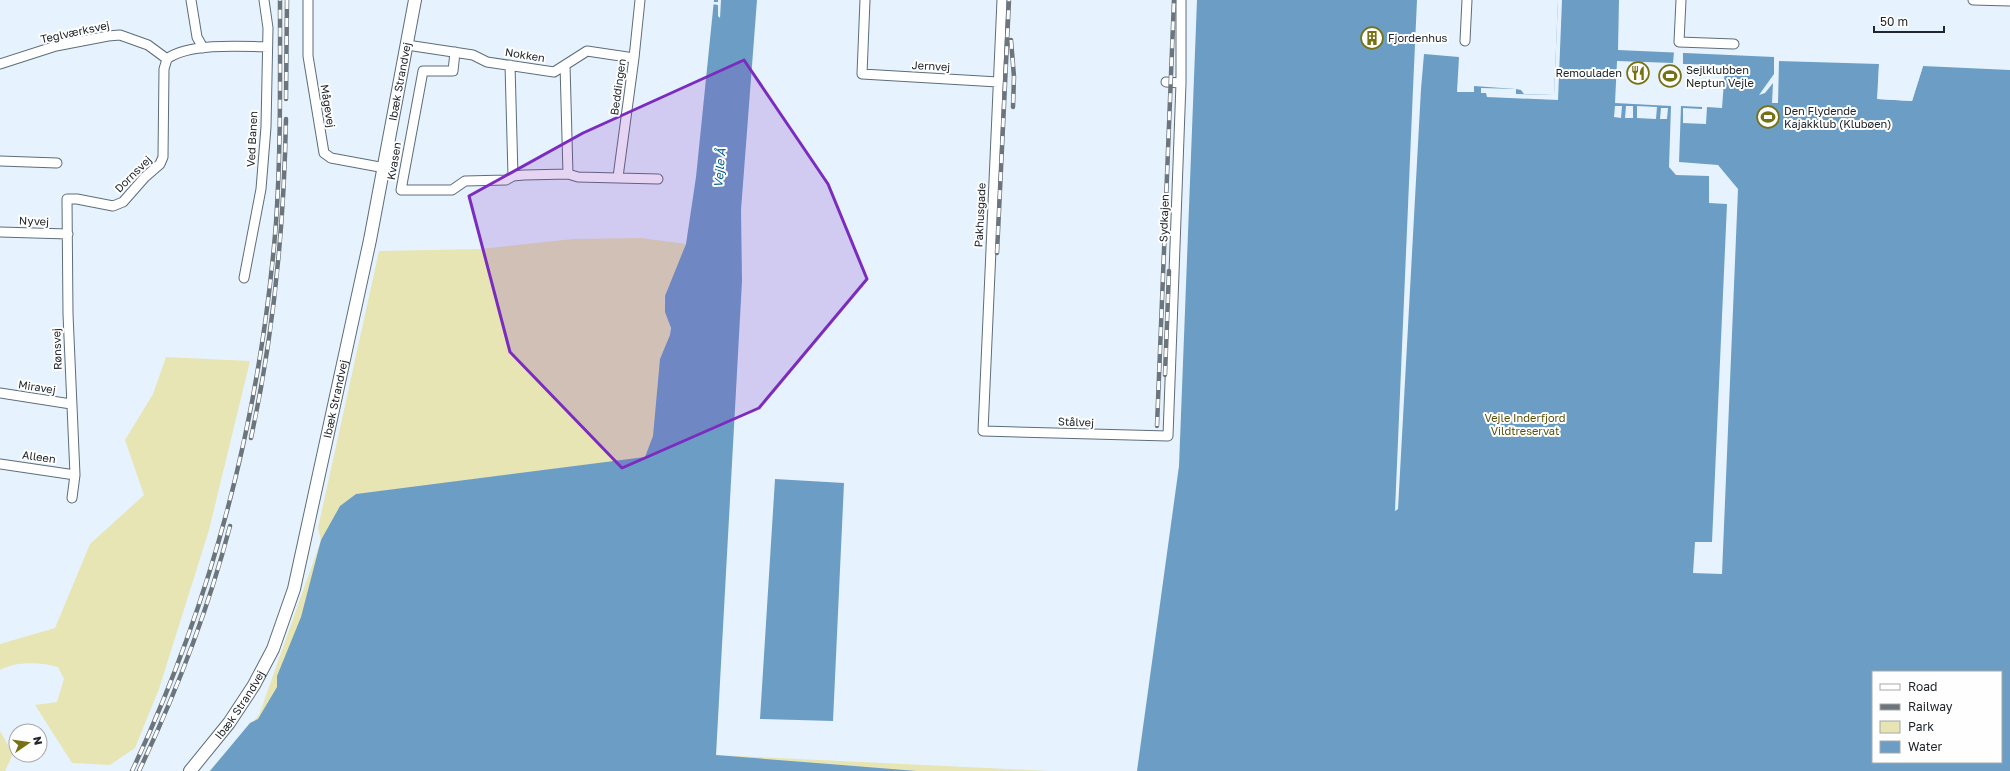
<svg xmlns="http://www.w3.org/2000/svg" width="2010" height="771" font-family="'Golos Text',sans-serif">
<style>
.green{fill:#e7e5b4;fill-rule:evenodd}
.water{fill:#6c9ec5;fill-rule:evenodd}
.pier{fill:#e6f3fe}
.lines{fill:none;stroke-linecap:round;stroke-linejoin:round}
.minor-casing{stroke:#5e6d78;stroke-width:11}
.tertiary-casing{stroke:#5e6d78;stroke-width:14}
.minor{stroke:#fff;stroke-width:9}
.tertiary{stroke:#fff;stroke-width:12}
.rail-casing{stroke:#6c757c;stroke-width:4.5}
.rail{stroke:#fefefe;stroke-width:3;stroke-dasharray:9;stroke-linecap:butt}
.marked{fill:#7b2cbf;fill-opacity:0.2;stroke:#7b2cbf;stroke-width:3;stroke-linejoin:round}
.labels{text-anchor:middle;stroke-width:4;stroke-linejoin:round;paint-order:stroke}
.street-label{font-size:11px;fill:#20262b;stroke:#fefefe}
.poi-label{font-size:11px;fill:#20262b;stroke:#fefefe;text-anchor:start}
.park-label{font-size:11px;fill:#56520a;stroke:#fefefe}
.water-label{font-size:12px;font-style:italic;fill:#015c8d;stroke:#fefefe}
</style>
<rect width="100%" height="100%" fill="#e6f3fe"/>
<!-- green -->
<path class="green" d="M 641,238 L 686,244 L 684,247 L 738,247 L 716,755 L 1050,771 L 209,771 L 259,715 L 321,540 L 318,528 L 379,251 L 480,249 L 573,239 ZM 665,294 L 676,328 L 660,359 C 663,351 669,343 670,335 C 673,323 662,309 665,294 Z
M 166,357 L 250,361 L 209,530 L 159,689 L 135,748 L 110,765 L 72,763 L 35,705 L 57,702 L 64,679 L 58,667 C 41,662 16,661 0,670 L 0,644 L 55,628 L 90,544 L 144,495 L 125,440 L 153,394 Z
M 0,731 L 13,754 L 5,771 L 0,771 Z"/>
<!-- water -->
<path class="water" d="M 714,0 L 757,0 L 741,210 L 742,281 L 716,755 L 917,771 L 210,771 L 250,723 L 258,719 L 277,687 L 277,676 L 301,617 L 321,540 L 340,506 L 356,494 L 645,457 L 653,436 L 660,359 L 670,335 L 671,328 L 665,312 L 665,296 L 686,244 L 696,177 Z
M 1197,0 L 1417,0 L 1413,89 L 1421,89 L 1424,54 L 1459,57 L 1457,92 L 1474,92 L 1474,86 L 1516,89 L 1521,90 L 1524,94 L 1554,95 L 1558,0 L 1619,0 L 1618,50 L 1774,57 L 1774,61 L 1879,64 L 1878,99 L 1912,101 L 1923,66 L 2010,70 L 2010,771 L 1137,771 L 1179,466 ZM 1873,672 L 2001,672 L 2001,762 L 1873,762 Z
M 775,479 L 844,483 L 833,721 L 760,719 Z"/>
<!-- pier -->
<path class="pier" d="M 718,0 L 721,0 L 720,18 L 718,16 L 718,5 L 712,4 L 712,2 L 718,2 Z
M 1558,0 L 1562,0 L 1558,100 L 1487,97 L 1486,93 L 1481,93 L 1481,88 L 1516,89 L 1516,94 L 1554,95 Z
M 1674,52 L 1683,52 L 1683,64 L 1723,65 L 1725,68 L 1722,108 L 1707,107 L 1706,124 L 1683,123 L 1683,108 L 1702,109 L 1702,107 L 1681,106 L 1679,162 L 1718,165 L 1738,189 L 1722,574 L 1693,573 L 1695,542 L 1712,542 L 1727,204 L 1709,203 L 1709,176 L 1676,175 L 1669,167 L 1671,106 L 1615,103 L 1617,61 L 1673,63 Z
M 1774,61 L 1779,61 L 1778,103 L 1772,103 L 1773,83 L 1765,93 L 1759,95 L 1774,74 Z
M 1879,64 L 1881,65 L 1879,97 L 1910,99 L 1921,66 L 1923,66 L 1912,101 L 1877,99 Z
M 1413,89 L 1421,89 L 1398,509 L 1395,511 Z
M 1615,106 L 1622,106 L 1621,118 L 1614,117 Z
M 1626,106 L 1633,106 L 1633,118 L 1625,118 Z
M 1637,106 L 1657,107 L 1656,119 L 1637,118 Z
M 1661,108 L 1668,108 L 1667,119 L 1660,119 Z"/>
<g class="lines">
<!-- minor casing -->
<g class="minor-casing">
<path id="minor" d="M 191,0 L 197,37 L 203,48
M 308,0 L 308,56 L 324,153 L 331,158 L 385,168
M 865,0 L 862,74 L 998,82
M 1002,0 L 983,431 L 1168,436 L 1181,83 L 1181,0
M 1681,0 L 1679,42 L 1734,44
M 1973,0 L 2010,1
M 1465,41 L 1467,0
M 407,45 L 473,55 L 487,62 L 554,72 L 587,51 L 634,58
M 455,52 L 453,71 L 423,71 L 401,190 L 452,190 L 465,181 L 506,180 L 513,176 L 524,175 L 568,174 L 578,177 L 658,179
M 167,59 C 188,43 241,46 267,47
M 0,64 L 56,46 L 108,36 L 120,35 L 148,45 L 167,59
M 510,65 L 513,176
M 565,65 L 568,174
M 1166,82 L 1181,83
M 0,161 L 57,163
M 618,177 L 634,58 L 640,0
M 0,232 L 68,234
M 244,278 L 261,189 L 266,127 L 268,28 L 264,0
M 0,393 L 71,404
M 0,464 L 75,475
M 72,498 L 75,475 L 68,314 L 67,199 L 77,199 L 113,206 L 123,202 L 145,177 L 160,164 L 163,157 L 164,69 L 167,59"/>
</g>
<!-- tertiary casing -->
<g class="tertiary-casing">
<g id="tertiary">
<path id="s1" d="M 190,771 L 229,723 L 254,685 L 273,649 L 294,589 L 370,240 L 415,0"/>
</g>
</g>
<!-- minor -->
<use href="#minor" class="minor"/>
<!-- tertiary -->
<use href="#tertiary" class="tertiary"/>
<!-- rail casing -->
<g class="rail-casing">
<path id="rail" d="M 1011,40 L 1014,77 L 1013,107
M 286,99 L 287,0
M 997,253 L 1009,0
M 1165,375 L 1169,271
M 1157,426 L 1174,0
M 251,438 C 274,333 284,226 286,119
M 132,771 C 213,599 261,413 276,223 C 281,149 280,74 280,0
M 139,771 C 176,693 208,610 230,526"/>
</g>
<!-- rail -->
<use href="#rail" class="rail"/>
</g>
<!-- marked area -->
<path class="marked" d="M 744,60 L 828,184 L 867,279 L 759,408 L 622,468 L 510,352 L 469,196 L 583,133 Z"/>
<!-- icons -->
<defs>
<g id="building-ring" transform="scale(1.15)"><circle r="9.5" fill="#fefefe" stroke="#767113" stroke-width="1.5"/><path d="M-4-6H4V6H1V3H-1V6H-4ZM-2.5-4.3h1.7v1.8h-1.7ZM.8-4.3h1.7v1.8H.8ZM-2.5-1h1.7V.8h-1.7ZM.8-1h1.7V.8H.8Z" fill="#767113"/></g>
<g id="restaurant-ring" transform="scale(1.15)"><circle r="9.5" fill="#fefefe" stroke="#767113" stroke-width="1.5"/><path d="M-5-6h1v4h1v-4h1v4h1v-4h1v5L-1.5 .5V6h-2V.5L-5-1ZM5-6V6H3V1.5H1.5Q1.5-4 5-6Z" fill="#767113"/></g>
<g id="stadium-ring" transform="scale(1.15)"><circle r="9.5" fill="#fefefe" stroke="#767113" stroke-width="1.5"/><path d="M0-5a6.5 5 0 1 0 0 10a6.5 5 0 1 0 0-10ZM-3.5-1.8h7v3.6h-7Z" fill="#767113"/></g>
</defs>
<g fill-rule="evenodd">
<use href="#building-ring" x="1372" y="38"/>
<use href="#restaurant-ring" x="1638" y="73"/>
<use href="#stadium-ring" x="1670" y="76"/>
<use href="#stadium-ring" x="1768" y="117"/>
</g>
<g class="labels">
<!-- street labels -->
<g class="street-label">
<text transform="translate(75 32) rotate(-12)" y="4">Teglværksvej</text>
<text transform="translate(525 55) rotate(9)" y="4">Nokken</text>
<text transform="translate(931 66) rotate(3)" y="4">Jernvej</text>
<text dy="4" stroke="none"><textPath href="#s1" startOffset="730">Ibæk Strandvej</textPath></text>
<text transform="translate(618 87) rotate(-82)" y="4">Beddingen</text>
<text transform="translate(328 106) rotate(81)" y="4">Mågevej</text>
<text transform="translate(252 139) rotate(-87)" y="4">Ved Banen</text>
<text transform="translate(394 161) rotate(-80)" y="4">Kvasen</text>
<text transform="translate(133 174) rotate(-45)" y="4">Dornsvej</text>
<text transform="translate(980 215) rotate(-87)" y="4">Pakhusgade</text>
<text transform="translate(1164 218) rotate(-88)" y="4">Sydkajen</text>
<text transform="translate(34 221) rotate(2)" y="4">Nyvej</text>
<text transform="translate(57 349) rotate(-92)" y="4">Rønsvej</text>
<text transform="translate(37 387) rotate(9)" y="4">Miravej</text>
<text dy="4" stroke="none"><textPath href="#s1" startOffset="406">Ibæk Strandvej</textPath></text>
<text transform="translate(1076 422) rotate(2)" y="4">Stålvej</text>
<text transform="translate(39 457) rotate(8)" y="4">Alleen</text>
<text dy="4" stroke="none"><textPath href="#s1" startOffset="83">Ibæk Strandvej</textPath></text>
</g>
<!-- poi labels -->
<g class="poi-label">
<text x="1388" y="42">Fjordenhus</text>
<text x="1686" y="74">Sejlklubben<tspan x="1686" dy="13">Neptun Vejle</tspan></text>
<text x="1622" y="77" text-anchor="end">Remouladen</text>
<text x="1784" y="115">Den Flydende<tspan x="1784" dy="13">Kajakklub (Klubøen)</tspan></text>
</g>
<!-- park labels -->
<g class="park-label">
<text x="1525" y="422">Vejle Inderfjord<tspan x="1525" dy="13">Vildtreservat</tspan></text>
</g>
<!-- water labels -->
<g class="water-label">
<text transform="translate(720 168) rotate(-85)" y="4">Vejle Å</text>
</g>
</g>
<!-- legend -->
<rect x="1872" y="671" width="130" height="92" fill="#fefefe" stroke="#a5a8aa"/>
<rect x="1880" y="684" width="20" height="6" fill="#ffffff" stroke="#a5a8aa"/>
<text x="1908" y="691" font-size="12" fill="#20262b">Road</text>
<rect x="1880" y="704" width="20" height="6" fill="#6c757c" stroke="#a5a8aa"/>
<text x="1908" y="711" font-size="12" fill="#20262b">Railway</text>
<rect x="1880" y="721" width="20" height="12" fill="#e7e5b4" stroke="#a5a8aa"/>
<text x="1908" y="731" font-size="12" fill="#20262b">Park</text>
<rect x="1880" y="741" width="20" height="12" fill="#6c9ec5" stroke="#a5a8aa"/>
<text x="1908" y="751" font-size="12" fill="#20262b">Water</text>
<!-- north arrow -->
<g transform="translate(28 743) rotate(77)"><circle r="19" fill="#fefefe" stroke="#a5a8aa"/>
<path d="M0-3L7 15L0 10L-7 15Z" fill="#767113"/>
<text y="-6" font-size="11" font-weight="bold" text-anchor="middle" fill="#20262b">N</text>
</g>
<!-- scale -->
<path d="M1874 26v6h70v-6" fill="none" stroke="#20262b" stroke-width="2"/>
<text x="1880" y="26" font-size="12" fill="#20262b" stroke="#fefefe" stroke-width="3" paint-order="stroke">50 m</text>
</svg>
